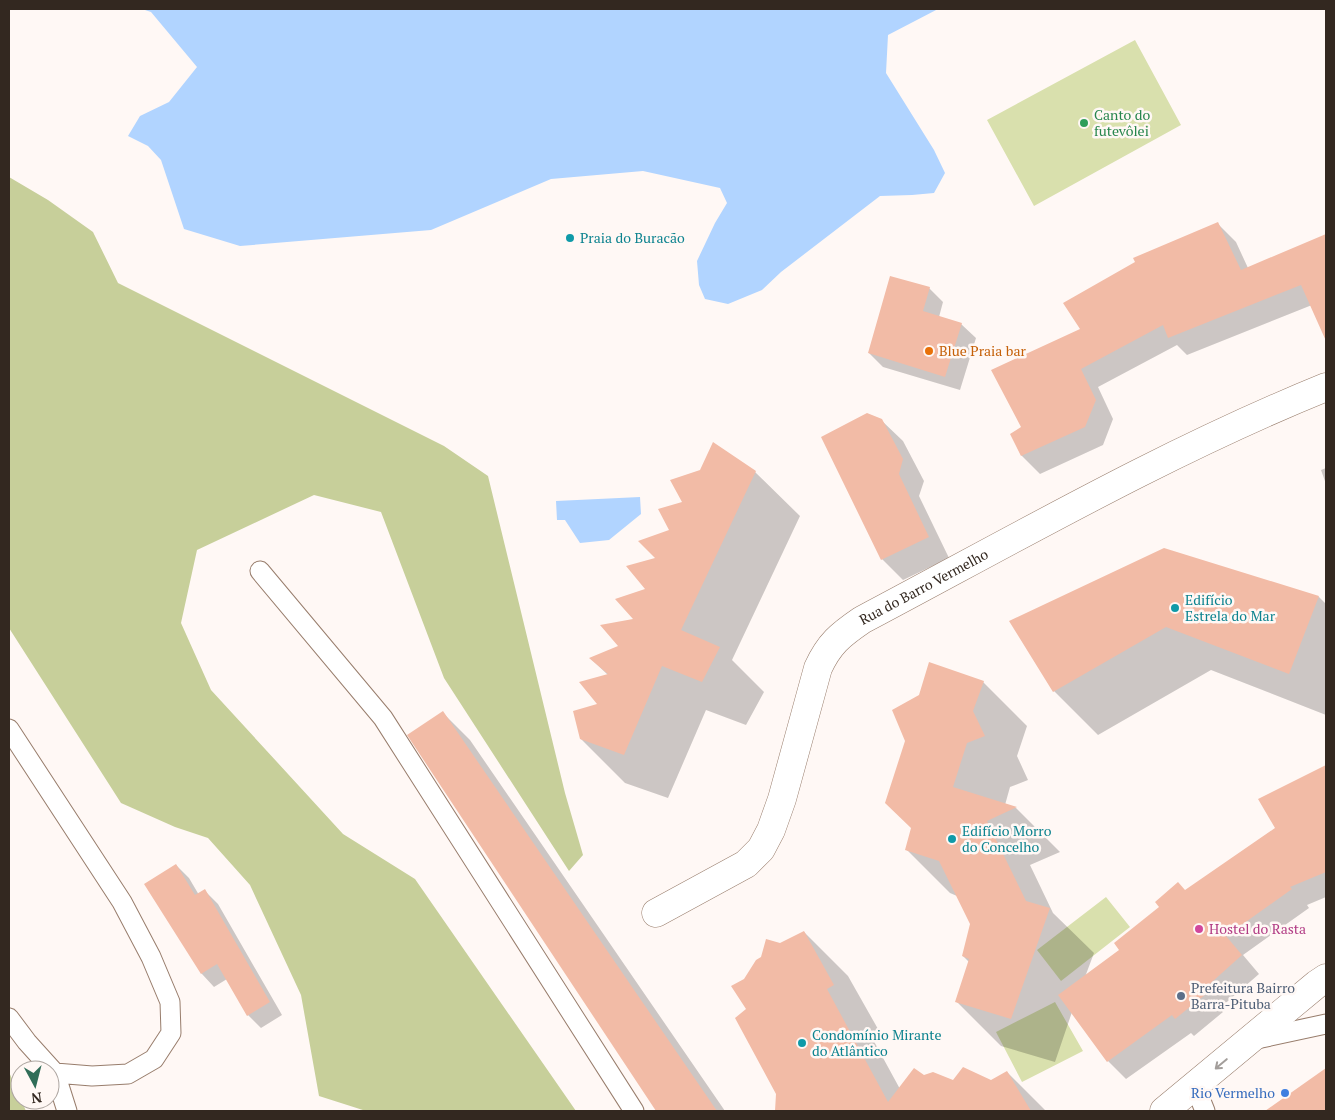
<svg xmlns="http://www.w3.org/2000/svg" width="1335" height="1120" font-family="'PT Serif',serif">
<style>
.green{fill:#d9e0ad}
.forest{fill:#c7cf9a}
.water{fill:#b1d4ff}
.shadow{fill:#0003}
.building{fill:#f2bba6}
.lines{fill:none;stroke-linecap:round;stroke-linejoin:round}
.service-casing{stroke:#987d6c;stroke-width:21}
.minor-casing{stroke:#987d6c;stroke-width:29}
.primary-casing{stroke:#987d6c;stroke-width:29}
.service{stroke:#fff;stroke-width:19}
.minor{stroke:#fff;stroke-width:28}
.primary{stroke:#fff;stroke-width:28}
.oneway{stroke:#a39e9b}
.leisure-dot{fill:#2e9e5b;stroke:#fff8f5;stroke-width:2}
.culture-dot{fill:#0f9aa8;stroke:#fff8f5;stroke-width:2}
.food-dot{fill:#e8710a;stroke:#fff8f5;stroke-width:2}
.hotel-dot{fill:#d1479c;stroke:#fff8f5;stroke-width:2}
.service-dot{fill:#5c6f8a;stroke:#fff8f5;stroke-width:2}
.shop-dot{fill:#3f7fe0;stroke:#fff8f5;stroke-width:2}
.labels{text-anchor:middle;stroke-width:5;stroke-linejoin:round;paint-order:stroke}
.leisure-label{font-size:14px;fill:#27864d;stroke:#fff8f5;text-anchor:start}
.culture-label{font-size:14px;fill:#0d838f;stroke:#fff8f5;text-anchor:start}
.food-label{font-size:14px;fill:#c56008;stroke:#fff8f5;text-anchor:start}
.street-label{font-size:14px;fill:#332820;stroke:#fff8f5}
.hotel-label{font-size:14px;fill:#b23c85;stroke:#fff8f5;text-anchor:start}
.service-label{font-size:14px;fill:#4e5e75;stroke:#fff8f5;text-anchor:start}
.shop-label{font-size:14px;fill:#366cbe;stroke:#fff8f5;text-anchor:end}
</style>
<rect width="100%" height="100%" fill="#fff8f5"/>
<!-- green -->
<path class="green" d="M 1135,40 L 1181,125 L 1034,206 L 987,120 Z
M 1106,897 L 1130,927 L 1061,981 L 1037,950 Z
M 1055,1002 L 1083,1051 L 1022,1082 L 996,1032 Z"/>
<!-- forest -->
<path class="forest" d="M 9,177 L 48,200 L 93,232 L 118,283 L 444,446 L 488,476 L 565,793 L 583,855 L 569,871 L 444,678 L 381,512 L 314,495 L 197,550 L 181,623 L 211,690 L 343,834 L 415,879 L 576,1111 L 366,1111 L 319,1096 L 301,995 L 250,885 L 208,838 L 175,827 L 121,803 L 9,628 Z
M 9,1072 L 26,1111 L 9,1111 Z"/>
<!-- water -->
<path class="water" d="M 142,9 L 938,9 L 888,35 L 886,73 L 934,150 L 945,173 L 934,193 L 912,195 L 880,196 L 781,272 L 762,290 L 728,304 L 705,299 L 699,285 L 697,261 L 715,223 L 727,203 L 720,188 L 643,171 L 551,179 L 431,230 L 240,246 L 184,229 L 161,160 L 148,146 L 128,136 L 140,116 L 169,102 L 197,67 L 151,12 Z
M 640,497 L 641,514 L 609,540 L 580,543 L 565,520 L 557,520 L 556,501 Z"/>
<!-- shadow -->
<path class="shadow" d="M 1218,224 L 1236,242 L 1248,268 L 1326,235 L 1326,324 L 1315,312 L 1312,305 L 1187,355 L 1177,345 L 1098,387 L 1113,419 L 1103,445 L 1040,474 L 1022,456 L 1011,434 L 1023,427 L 1081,330 Z
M 929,288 L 943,302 L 939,317 L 961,324 L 976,338 L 960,390 L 883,367 L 869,353 Z
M 881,420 L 903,441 L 924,481 L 919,496 L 949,558 L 903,580 L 882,559 L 823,437 Z
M 714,444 L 755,472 L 800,516 L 732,660 L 764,692 L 746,725 L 706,710 L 668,798 L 625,783 L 581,739 L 600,704 L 608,675 L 591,659 L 620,646 L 635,620 L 658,558 Z
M 1326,468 L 1326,484 L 1321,470 Z
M 1319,597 L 1326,604 L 1326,715 L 1211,670 L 1098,735 L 1054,691 L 1011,622 Z
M 983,682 L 1027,726 L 1017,756 L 1028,780 L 1010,787 L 1005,805 L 1016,808 L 1060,852 L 1030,865 L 1053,913 L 1094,953 L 1085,977 L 1121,950 L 1185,891 L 1276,828 L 1260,800 L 1326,767 L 1326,897 L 1307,905 L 1309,908 L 1243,955 L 1259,974 L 1220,1008 L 1223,1012 L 1194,1036 L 1191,1033 L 1126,1079 L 1108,1061 L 1072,1012 L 1055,1062 L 1001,1046 L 957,1002 L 969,962 L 963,956 L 971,924 L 957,896 L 950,893 L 906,849 Z
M 443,713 L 470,740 L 725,1111 L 657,1111 L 409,736 Z
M 176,865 L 189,878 L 199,895 L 205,891 L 218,904 L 282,1015 L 261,1028 L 248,1015 L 227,979 L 214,987 L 202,974 L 146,884 Z
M 804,932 L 848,976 L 878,1029 L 870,1034 L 900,1089 L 924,1076 L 953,1082 L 991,1081 L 1007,1072 L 1046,1111 L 776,1111 L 778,1094 L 747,1010 L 745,980 L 780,944 Z
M 1326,1070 L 1326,1111 L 1268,1111 Z"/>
<!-- building -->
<path class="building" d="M 1218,222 L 1241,270 L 1326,234 L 1326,341 L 1301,285 L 1168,338 L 1163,325 L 1081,369 L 1096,400 L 1085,427 L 1021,456 L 1010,434 L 1021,427 L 991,370 L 1080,329 L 1063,303 L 1135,262 L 1133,258 Z
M 890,276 L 930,287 L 923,311 L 962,323 L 945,377 L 868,353 Z
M 867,413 L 882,419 L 903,459 L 899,474 L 929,537 L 881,560 L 821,437 Z
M 713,442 L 756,471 L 681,630 L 720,647 L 702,682 L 662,666 L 624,755 L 580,739 L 573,711 L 597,704 L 579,682 L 608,674 L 589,658 L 618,646 L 600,625 L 633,619 L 615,599 L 645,589 L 626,566 L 655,558 L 638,541 L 669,530 L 658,509 L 682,502 L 670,480 L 700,470 Z
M 1164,548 L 1319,596 L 1289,674 L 1166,627 L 1053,692 L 1009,621 Z
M 929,662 L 984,681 L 973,711 L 985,736 L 967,743 L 953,787 L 1017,807 L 987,821 L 1026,901 L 1050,908 L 1011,1019 L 955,1002 L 969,959 L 962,956 L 970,924 L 939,861 L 905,850 L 911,828 L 885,803 L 905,741 L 892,710 L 919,695 Z
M 443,711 L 717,1111 L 656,1111 L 407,735 Z
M 1326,765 L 1326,872 L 1290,887 L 1292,889 L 1226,936 L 1242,955 L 1203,990 L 1206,994 L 1175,1019 L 1172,1015 L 1107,1062 L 1058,995 L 1119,950 L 1114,943 L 1159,907 L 1155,902 L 1178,882 L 1185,890 L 1275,828 L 1258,799 Z
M 176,864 L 195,895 L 205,889 L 270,1002 L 247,1016 L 217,964 L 201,974 L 144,884 Z
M 804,931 L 834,985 L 827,989 L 888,1102 L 914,1068 L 924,1075 L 933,1072 L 953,1080 L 963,1067 L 991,1080 L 1007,1071 L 1031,1111 L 775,1111 L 776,1094 L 735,1018 L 746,1009 L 731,986 L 744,979 L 756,960 L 761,957 L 766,939 L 780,943 Z
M 1326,1068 L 1326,1111 L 1265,1111 Z"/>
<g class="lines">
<!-- service casing -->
<g class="service-casing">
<path id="service" d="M 260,571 L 383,718 L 634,1111
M 9,729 L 122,902 L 151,957 L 170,1002 L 171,1033 L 154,1059 L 128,1074 L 92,1076 L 55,1073
M 9,1018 L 27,1042 L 55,1073 L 67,1111
M 1252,1040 L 1326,1024
M 1195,1086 L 1205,1111"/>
</g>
<!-- minor casing -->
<g class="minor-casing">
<g id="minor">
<path id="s1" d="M 656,913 L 746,864 L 761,849 L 771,830 L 782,799 L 818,668 C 829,644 840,635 862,620 C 1015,539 1166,452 1326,387"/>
</g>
</g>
<!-- primary casing -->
<g class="primary-casing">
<path id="primary" d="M 1164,1111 L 1317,984 L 1326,978"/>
</g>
<!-- service -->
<use href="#service" class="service"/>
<!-- minor -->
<use href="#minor" class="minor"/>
<!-- primary -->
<use href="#primary" class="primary"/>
</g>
<!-- one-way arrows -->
<defs><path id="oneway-shaft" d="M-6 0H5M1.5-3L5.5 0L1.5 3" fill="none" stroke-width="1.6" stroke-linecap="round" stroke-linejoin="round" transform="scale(1.25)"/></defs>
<use class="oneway" href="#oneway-shaft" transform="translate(1221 1064) rotate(140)"/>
<!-- markers -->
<circle class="leisure-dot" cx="1084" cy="123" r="5"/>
<g class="culture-dot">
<circle cx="570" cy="238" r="5"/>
<circle cx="1175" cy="608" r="5"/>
<circle cx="952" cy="839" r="5"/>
<circle cx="802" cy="1043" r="5"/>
</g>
<circle class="food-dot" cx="929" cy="351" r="5"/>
<circle class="hotel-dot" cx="1199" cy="929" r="5"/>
<circle class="service-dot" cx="1181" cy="996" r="5"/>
<circle class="shop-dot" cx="1285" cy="1093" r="5"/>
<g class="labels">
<!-- leisure labels -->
<g class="leisure-label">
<text x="1094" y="120">Canto do<tspan x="1094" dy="16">futevôlei</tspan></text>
</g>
<!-- culture labels -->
<g class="culture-label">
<text x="580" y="243">Praia do Buracão</text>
<text x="1185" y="605">Edifício<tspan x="1185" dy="16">Estrela do Mar</tspan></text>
<text x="962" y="836">Edifício Morro<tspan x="962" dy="16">do Concelho</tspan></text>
<text x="812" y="1040">Condomínio Mirante<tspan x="812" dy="16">do Atlântico</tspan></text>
</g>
<!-- food labels -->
<g class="food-label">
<text x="939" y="356">Blue Praia bar</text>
</g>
<!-- street labels -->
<g class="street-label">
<text dy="5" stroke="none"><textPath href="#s1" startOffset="450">Rua do Barro Vermelho</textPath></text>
</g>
<!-- hotel labels -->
<g class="hotel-label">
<text x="1209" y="934">Hostel do Rasta</text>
</g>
<!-- service labels -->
<g class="service-label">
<text x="1191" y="993">Prefeitura Bairro<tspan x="1191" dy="16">Barra-Pituba</tspan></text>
</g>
<!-- shop labels -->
<g class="shop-label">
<text x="1275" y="1098">Rio Vermelho</text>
</g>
</g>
<!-- border -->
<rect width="1335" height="1120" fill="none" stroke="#332820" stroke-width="20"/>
<!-- north arrow -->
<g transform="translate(35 1085) rotate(173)"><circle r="24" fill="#fff8f5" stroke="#ada5a0"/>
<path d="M0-4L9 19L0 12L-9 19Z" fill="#306d58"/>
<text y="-8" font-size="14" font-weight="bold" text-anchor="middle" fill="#332820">N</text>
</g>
</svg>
